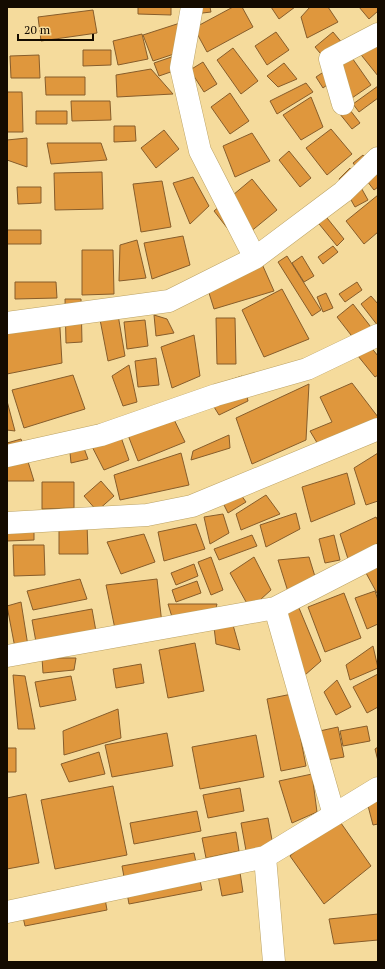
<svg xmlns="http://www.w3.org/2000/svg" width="385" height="969" font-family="'PT Serif',serif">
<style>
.building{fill:#df973d;stroke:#875d2b}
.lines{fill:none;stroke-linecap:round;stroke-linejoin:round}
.minor-casing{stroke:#bba264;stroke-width:23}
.minor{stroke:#fff;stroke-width:22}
</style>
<rect width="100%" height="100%" fill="#f5db9c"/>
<!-- building -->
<path class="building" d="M 138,7 L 171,7 L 171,15 L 138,14 Z
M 185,7 L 210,7 L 211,12 L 186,15 Z
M 233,7 L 242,7 L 253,27 L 207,52 L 194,28 Z
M 271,7 L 295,7 L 279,19 Z
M 310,7 L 328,7 L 338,22 L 307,38 L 301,17 Z
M 359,7 L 378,7 L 378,11 L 369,19 Z
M 93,10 L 97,33 L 41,41 L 38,17 Z
M 180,23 L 189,49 L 153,61 L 143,35 Z
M 276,32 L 289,50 L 267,65 L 255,46 Z
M 333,32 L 343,44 L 325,59 L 315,47 Z
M 142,34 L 148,59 L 118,65 L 113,41 Z
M 378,37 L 378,76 L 358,51 Z
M 233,48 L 258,81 L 241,94 L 217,60 Z
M 83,50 L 111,50 L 111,65 L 83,66 Z
M 186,52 L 191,65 L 159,76 L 154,63 Z
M 39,55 L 40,78 L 11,78 L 10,56 Z
M 350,55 L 371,85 L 352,98 L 331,68 Z
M 203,62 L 217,84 L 204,92 L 190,70 Z
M 284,63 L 297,79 L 278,87 L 267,76 Z
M 151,69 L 173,94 L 117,97 L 116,75 Z
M 328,69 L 335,79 L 323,88 L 316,77 Z
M 45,77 L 85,77 L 85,95 L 46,95 Z
M 306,83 L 313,92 L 277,114 L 270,101 Z
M 378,86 L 378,98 L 359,112 L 353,104 Z
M 7,92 L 22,92 L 23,132 L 7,132 Z
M 230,93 L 249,121 L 230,134 L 211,107 Z
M 311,97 L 323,127 L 301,140 L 283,115 Z
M 340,97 L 360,123 L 352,129 L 331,103 Z
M 71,101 L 110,101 L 111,120 L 72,121 Z
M 36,111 L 67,111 L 67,124 L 36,124 Z
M 114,126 L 135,126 L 136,141 L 114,142 Z
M 331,129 L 352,154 L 327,175 L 306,148 Z
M 164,130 L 179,149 L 156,168 L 141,148 Z
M 252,133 L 270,161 L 235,177 L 223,146 Z
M 27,138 L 27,167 L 7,160 L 7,140 Z
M 47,143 L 101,143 L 107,160 L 51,164 Z
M 289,151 L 311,178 L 300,187 L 279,160 Z
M 363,155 L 378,175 L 378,187 L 374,190 L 353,163 Z
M 350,168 L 368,200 L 355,207 L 339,179 Z
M 102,172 L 103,209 L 55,210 L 54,173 Z
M 193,177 L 209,206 L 190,224 L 173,183 Z
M 252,179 L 277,210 L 238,242 L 214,211 Z
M 162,181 L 171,227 L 141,232 L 133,184 Z
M 17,187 L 41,187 L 41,203 L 18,204 Z
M 378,195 L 378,232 L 364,244 L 346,221 Z
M 319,208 L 344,239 L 337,246 L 311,214 Z
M 7,230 L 41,230 L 41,244 L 7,244 Z
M 183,236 L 190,265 L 152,279 L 144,243 Z
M 137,240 L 146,278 L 119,281 L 120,245 Z
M 333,246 L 338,252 L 323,264 L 318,257 Z
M 82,250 L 113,250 L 114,294 L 82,295 Z
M 258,255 L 274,291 L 214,309 L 204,277 Z
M 287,256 L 321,310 L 312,316 L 278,262 Z
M 302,256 L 314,276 L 304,282 L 292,263 Z
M 15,282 L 56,282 L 57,298 L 15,299 Z
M 357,282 L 362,290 L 345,302 L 339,294 Z
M 282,289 L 309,339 L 264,357 L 242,310 Z
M 326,293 L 333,308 L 323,312 L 317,297 Z
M 371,296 L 378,304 L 378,326 L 361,304 Z
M 65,299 L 81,299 L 82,342 L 66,343 Z
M 116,303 L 125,356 L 108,361 L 97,304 Z
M 353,304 L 374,331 L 358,344 L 337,317 Z
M 59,311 L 62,363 L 7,374 L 7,317 Z
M 154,315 L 167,319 L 174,333 L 156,336 Z
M 216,318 L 235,318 L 236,364 L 217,364 Z
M 145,320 L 148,346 L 127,349 L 124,322 Z
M 194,335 L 200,376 L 172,388 L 161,347 Z
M 370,346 L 378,356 L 378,375 L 375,377 L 358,356 Z
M 156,358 L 159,385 L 138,387 L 135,361 Z
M 129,365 L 137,402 L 123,406 L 112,376 Z
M 73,375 L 85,409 L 24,428 L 12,390 Z
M 242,376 L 248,401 L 219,415 L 203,389 Z
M 352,383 L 378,417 L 378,422 L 322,451 L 310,431 L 332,422 L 320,397 Z
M 309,384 L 306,440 L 252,464 L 236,418 Z
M 7,401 L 15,431 L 7,430 Z
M 166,403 L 185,442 L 138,461 L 121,417 Z
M 115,420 L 129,460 L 104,470 L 83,429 Z
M 78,432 L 88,459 L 71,463 L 69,442 Z
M 229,435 L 230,448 L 191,460 L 193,451 Z
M 21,439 L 34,481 L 7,481 L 7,443 Z
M 181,453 L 189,485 L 120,500 L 114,475 Z
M 378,453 L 378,501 L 366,505 L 354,468 Z
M 347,473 L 355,504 L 311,522 L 302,487 Z
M 101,481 L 114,496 L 97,511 L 84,496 Z
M 42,482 L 74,482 L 74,508 L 42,509 Z
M 239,492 L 246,502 L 228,513 L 221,499 Z
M 266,495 L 280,514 L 241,530 L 236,514 Z
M 296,513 L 300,529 L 266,547 L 260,525 Z
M 223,514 L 229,533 L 210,544 L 204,517 Z
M 376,517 L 378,521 L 378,543 L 349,562 L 340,534 Z
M 87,523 L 88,554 L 59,554 L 59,524 Z
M 196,524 L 205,549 L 164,561 L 158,532 Z
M 7,525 L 34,525 L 34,540 L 7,541 Z
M 144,534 L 155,562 L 121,574 L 107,542 Z
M 252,535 L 257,546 L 219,560 L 214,549 Z
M 334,535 L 340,560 L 325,563 L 319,539 Z
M 13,545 L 44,545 L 45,575 L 14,576 Z
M 211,557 L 223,590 L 211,595 L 198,562 Z
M 254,557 L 271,590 L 250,609 L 230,573 Z
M 309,557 L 317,583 L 290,598 L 278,560 Z
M 194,564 L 198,576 L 176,585 L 171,573 Z
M 378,566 L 378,595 L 366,573 Z
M 80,579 L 87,599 L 33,610 L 27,591 Z
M 157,579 L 162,624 L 115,629 L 106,585 Z
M 197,581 L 201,593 L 176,602 L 172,590 Z
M 375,591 L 378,600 L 378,624 L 367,629 L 355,598 Z
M 344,593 L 361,638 L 325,652 L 308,607 Z
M 21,602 L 28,646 L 15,648 L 7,606 Z
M 168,604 L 217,604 L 214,616 L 172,617 Z
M 299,608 L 321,661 L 305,675 L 283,613 Z
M 92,609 L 97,637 L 36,642 L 32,620 Z
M 233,625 L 240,650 L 216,644 L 214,627 Z
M 195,643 L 204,691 L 168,698 L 159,650 Z
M 373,646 L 378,668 L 350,680 L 346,665 Z
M 42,658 L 76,658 L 74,670 L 43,673 Z
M 141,664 L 144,683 L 116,688 L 113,669 Z
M 378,674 L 378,707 L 367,713 L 353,687 Z
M 13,675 L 25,676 L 35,729 L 18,729 Z
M 71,676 L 76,700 L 40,707 L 35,682 Z
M 337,680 L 351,707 L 336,715 L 324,692 Z
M 292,694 L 306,766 L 281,771 L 267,699 Z
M 118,709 L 121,738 L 64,755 L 63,731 Z
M 367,726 L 370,741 L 343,746 L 340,731 Z
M 338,727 L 344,757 L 321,761 L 315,732 Z
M 167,733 L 173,766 L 112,777 L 105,745 Z
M 256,735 L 264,777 L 200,789 L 192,747 Z
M 378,747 L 378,761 L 375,749 Z
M 7,748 L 16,748 L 16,772 L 7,772 Z
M 99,752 L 105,774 L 69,782 L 61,764 Z
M 312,774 L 317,812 L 292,823 L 279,781 Z
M 113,786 L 127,855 L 55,869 L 41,800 Z
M 240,788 L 244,811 L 208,818 L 203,795 Z
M 26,794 L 39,863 L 7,869 L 7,798 Z
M 378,795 L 378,824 L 373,825 L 366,798 Z
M 197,811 L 201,831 L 134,844 L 130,823 Z
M 336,816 L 371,866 L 324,904 L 290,856 Z
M 268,818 L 276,862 L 249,867 L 241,823 Z
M 236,832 L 239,851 L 206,858 L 202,838 Z
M 194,853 L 202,890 L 129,904 L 122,866 Z
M 239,866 L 243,892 L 222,896 L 217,870 Z
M 104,893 L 107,910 L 25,926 L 21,908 Z
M 378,914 L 378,940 L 334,944 L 329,919 Z"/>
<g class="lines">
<!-- minor casing -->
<g class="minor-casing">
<path id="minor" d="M 192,7 L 181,68 L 200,151 L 255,258
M 343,104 L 330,59 L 378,34
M 7,323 L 169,301 L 255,258 L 343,192 L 378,158
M 7,456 L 101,435 L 216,395 L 307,369 L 378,335
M 7,523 L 147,515 L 192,506 L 378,429
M 275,608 L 378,555
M 7,656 L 275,608 L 334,815
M 265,857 L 274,962
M 7,912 L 265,857 L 378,788"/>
</g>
<!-- minor -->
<use href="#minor" class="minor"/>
</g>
<!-- border -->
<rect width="385" height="969" fill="none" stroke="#140b00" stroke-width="16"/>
<!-- scale -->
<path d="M18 34v6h75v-6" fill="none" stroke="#140b00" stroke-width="2"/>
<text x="24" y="34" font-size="12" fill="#140b00" stroke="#f5db9c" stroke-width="3" paint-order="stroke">20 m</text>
</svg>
